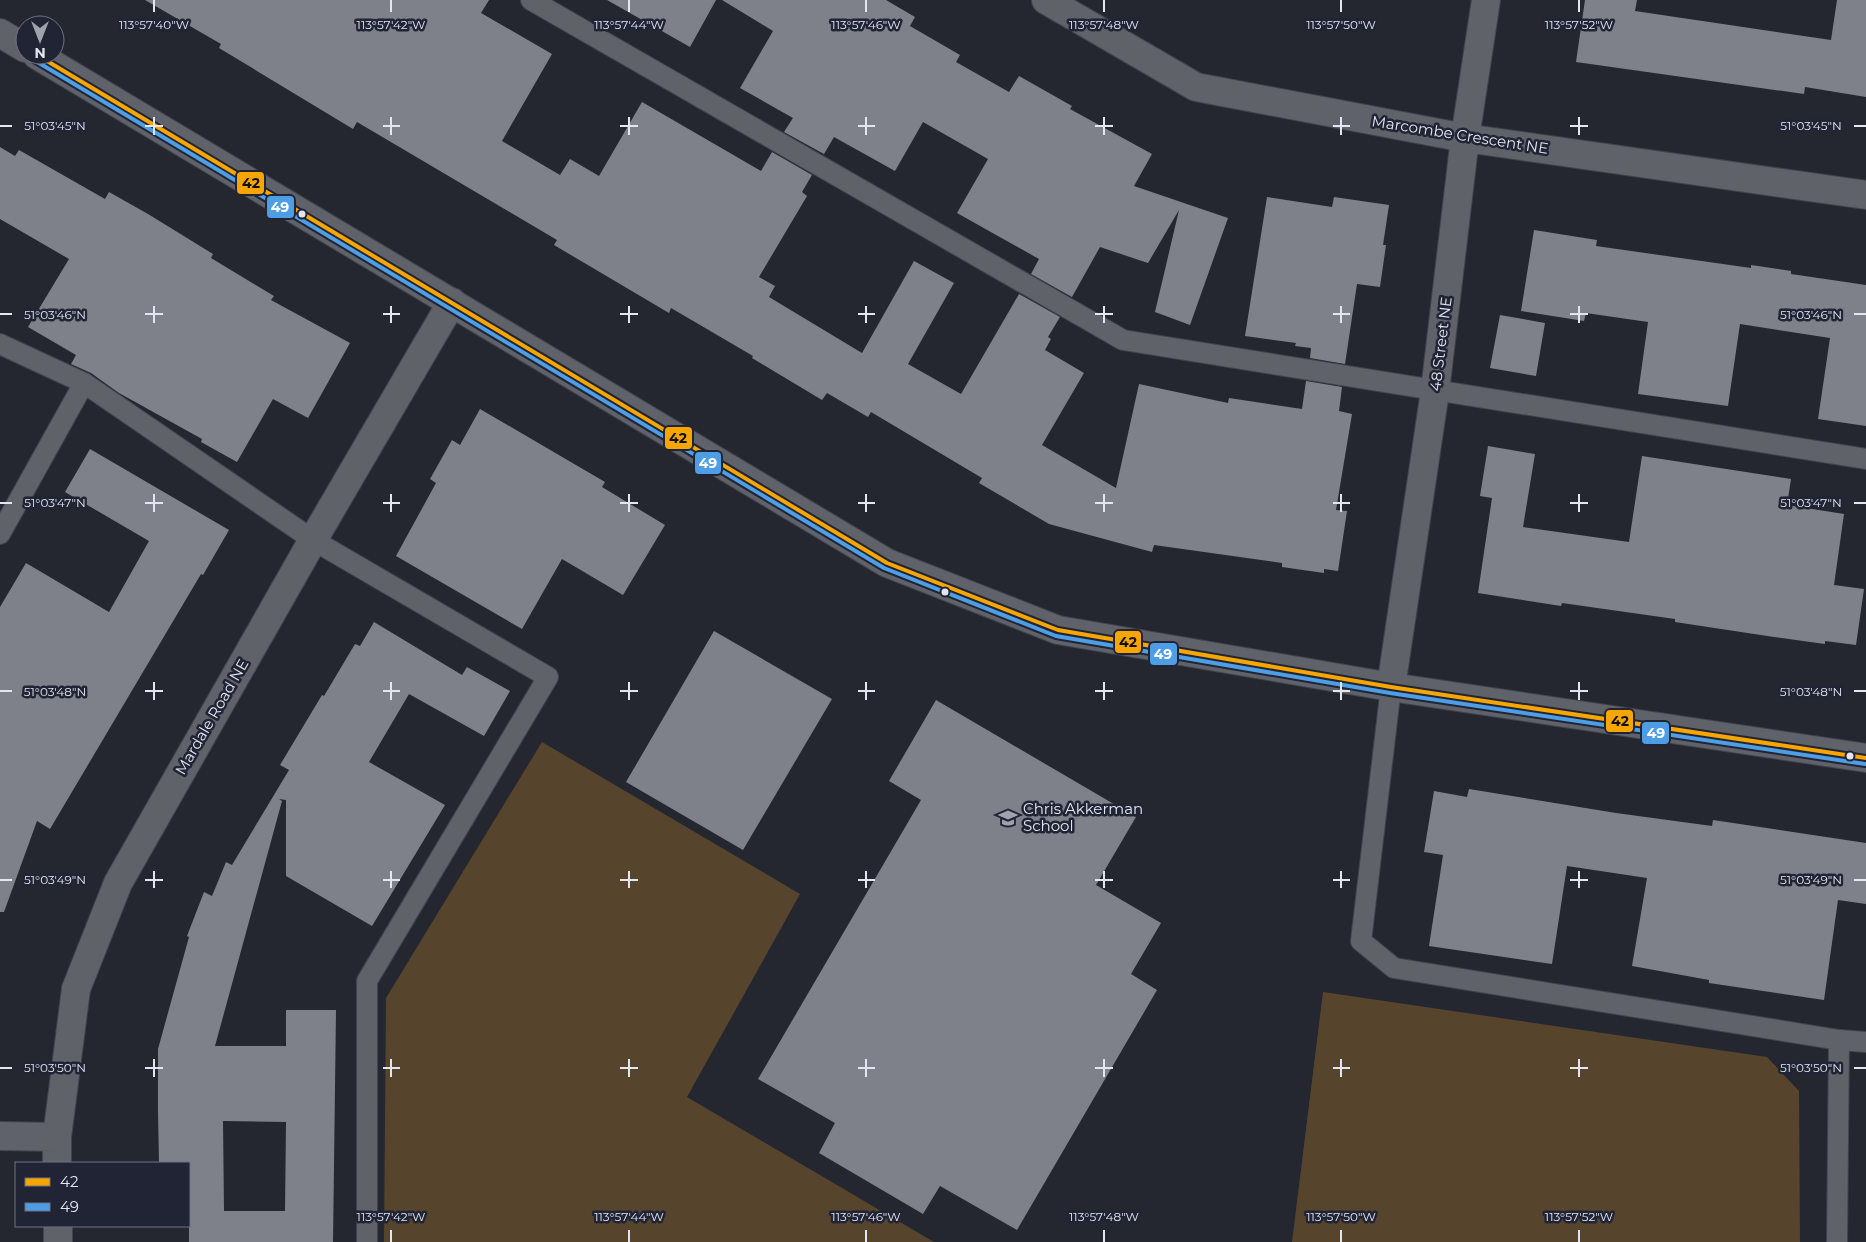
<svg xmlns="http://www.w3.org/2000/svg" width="1866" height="1242" font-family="Montserrat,sans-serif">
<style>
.green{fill:#56442d}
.building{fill:#7f818a;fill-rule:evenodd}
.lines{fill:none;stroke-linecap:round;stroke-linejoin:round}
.service-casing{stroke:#41444c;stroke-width:22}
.minor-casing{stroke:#41444c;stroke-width:30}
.tertiary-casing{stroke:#41444c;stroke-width:30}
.service{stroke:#60626a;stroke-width:20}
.minor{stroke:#60626a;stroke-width:28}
.tertiary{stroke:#60626a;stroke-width:28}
.bus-1-casing{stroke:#202435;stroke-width:8}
.bus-2-casing{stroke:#202435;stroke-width:8}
.bus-1{stroke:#f7a600;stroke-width:4}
.bus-2{stroke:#4d9ee5;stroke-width:4}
.ticks{fill:none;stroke:#e3e6f2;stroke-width:2}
.bus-dot{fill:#e3e6f2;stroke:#202435;stroke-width:2}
.labels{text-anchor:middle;stroke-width:5;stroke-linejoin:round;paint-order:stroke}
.street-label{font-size:15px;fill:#e3e6f2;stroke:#202435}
.poi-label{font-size:15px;fill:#e3e6f2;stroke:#202435;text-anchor:start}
.ticks-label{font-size:12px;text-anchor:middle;fill:#e3e6f2;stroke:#202435;stroke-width:5;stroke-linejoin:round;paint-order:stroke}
.line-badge{stroke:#202435;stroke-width:2}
.badge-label{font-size:14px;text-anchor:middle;font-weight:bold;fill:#fff}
.pale-badge-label{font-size:14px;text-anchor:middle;font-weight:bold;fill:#111}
</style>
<rect width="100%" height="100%" fill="#252730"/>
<!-- green -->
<path class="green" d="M 542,742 L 800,894 L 687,1097 L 934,1242 L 384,1242 L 386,998 Z
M 1323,992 L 1767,1057 L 1799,1091 L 1800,1242 L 1292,1242 Z"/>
<!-- building -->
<path class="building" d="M 145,0 L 489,0 L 481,13 L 552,54 L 502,141 L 560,175 L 570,159 L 599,176 L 642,102 L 761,171 L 772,152 L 812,175 L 802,192 L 807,196 L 759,277 L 775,286 L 769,297 L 862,353 L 914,261 L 954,283 L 908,364 L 961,394 L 1019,294 L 1060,317 L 1048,337 L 1051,339 L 1045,350 L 1084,373 L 1042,445 L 1116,488 L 1139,384 L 1228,403 L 1229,398 L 1302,409 L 1306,381 L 1342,387 L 1339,411 L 1352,414 L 1336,510 L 1347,511 L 1338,571 L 1324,569 L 1324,573 L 1282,567 L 1282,563 L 1154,545 L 1152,552 L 1049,524 L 979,483 L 982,478 L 871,412 L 868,417 L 827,393 L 822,400 L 752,358 L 753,356 L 671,308 L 669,313 L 554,245 L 557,240 L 357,122 L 353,129 L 219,48 L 221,44 Z
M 607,0 L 716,0 L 690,47 Z
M 722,0 L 886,0 L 915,17 L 910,26 L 960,55 L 956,62 L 1009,92 L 1019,76 L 1072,106 L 1070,109 L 1152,154 L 1134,186 L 1228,218 L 1190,325 L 1155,312 L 1179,210 L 1148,263 L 1100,247 L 1072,297 L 1031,274 L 1039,259 L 957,213 L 988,159 L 923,122 L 895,171 L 834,137 L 824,154 L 784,132 L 793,118 L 740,88 L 773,31 Z
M 1585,0 L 1637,0 L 1635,11 L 1831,40 L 1837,0 L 1866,0 L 1866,97 L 1805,87 L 1804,94 L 1576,62 Z
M 0,147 L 15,156 L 19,150 L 105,199 L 109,192 L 148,214 L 213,254 L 211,258 L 274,296 L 271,300 L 350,343 L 308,418 L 273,399 L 237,462 L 201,442 L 202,439 L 119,393 L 91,373 L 71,364 L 76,355 L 28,327 L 69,259 L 0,219 Z
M 1267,197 L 1332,207 L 1334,197 L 1389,205 L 1383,245 L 1386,245 L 1380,287 L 1357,284 L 1345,364 L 1310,358 L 1311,348 L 1295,346 L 1296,343 L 1245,336 Z
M 1534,230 L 1597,240 L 1596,246 L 1751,268 L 1751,265 L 1791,271 L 1791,274 L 1866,285 L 1866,426 L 1818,419 L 1830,338 L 1740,324 L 1728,406 L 1638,394 L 1648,322 L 1586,313 L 1584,321 L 1521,311 Z
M 1500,315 L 1545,323 L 1536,376 L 1490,368 Z
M 480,409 L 605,482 L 602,487 L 665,525 L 623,595 L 562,559 L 522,629 L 396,556 L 436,483 L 430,479 L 452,440 L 460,445 Z
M 1488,446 L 1535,454 L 1523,527 L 1629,542 L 1642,456 L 1791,479 L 1787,505 L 1844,514 L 1834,585 L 1864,589 L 1856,645 L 1825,641 L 1825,644 L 1774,637 L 1675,622 L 1675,619 L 1562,603 L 1561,606 L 1478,593 L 1492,498 L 1480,496 Z
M 90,449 L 229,530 L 203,575 L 201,574 L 50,829 L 37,821 L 4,912 L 0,912 L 0,607 L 26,563 L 109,612 L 149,541 L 65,492 Z
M 374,622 L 462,675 L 467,667 L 510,691 L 484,736 L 409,694 L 369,762 L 445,805 L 372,926 L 286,876 L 286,800 L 279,799 L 282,801 L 215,1046 L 286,1046 L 286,1010 L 336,1010 L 333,1242 L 189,1242 L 189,1163 L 159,1163 L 158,1112 L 158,1049 L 189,937 L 187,936 L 204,892 L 212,896 L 226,862 L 232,865 L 289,770 L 280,765 L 322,695 L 324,696 L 355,644 L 360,646 ZM 223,1121 L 286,1122 L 285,1211 L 224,1211 Z
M 714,631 L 832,699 L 743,850 L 626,782 Z
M 936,700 L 1136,817 L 1096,885 L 1161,923 L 1131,974 L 1157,990 L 1017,1230 L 940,1186 L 923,1214 L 819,1153 L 835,1123 L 758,1079 L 921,800 L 889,781 Z
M 1469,789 L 1616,813 L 1712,826 L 1713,820 L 1866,843 L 1866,904 L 1838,900 L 1824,1000 L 1709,983 L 1709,980 L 1632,966 L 1647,878 L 1567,866 L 1552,964 L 1429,946 L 1443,855 L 1424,852 L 1434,791 L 1467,797 Z"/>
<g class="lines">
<!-- service casing -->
<g class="service-casing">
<path id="service" d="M 531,0 L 1123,340 L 1866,459
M 0,344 L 84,383 L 313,540 L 548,677 L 367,981 L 367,1242
M 0,534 L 84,383
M 1391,687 L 1361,941 L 1394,968 L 1839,1040 L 1866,1042
M 1837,1242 L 1839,1040"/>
</g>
<!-- minor casing -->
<g class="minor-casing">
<path id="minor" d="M 1046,0 L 1196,87 L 1465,138 L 1866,195
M 1391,687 L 1435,391 L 1465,138 L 1486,0
M 0,1136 L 57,1137
M 57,1163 L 57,1137 L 76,989 L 118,883 L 313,540 L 452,302
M 58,1226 L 58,1242"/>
</g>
<!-- tertiary casing -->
<g class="tertiary-casing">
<path id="tertiary" d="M 0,33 L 25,48
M 37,55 L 887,563 L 1058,630 L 1391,687 L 1866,758"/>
</g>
<!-- service -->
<use href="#service" class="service"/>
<!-- minor -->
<use href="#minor" class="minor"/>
<!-- tertiary -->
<use href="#tertiary" class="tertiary"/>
<!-- bus-1 casing -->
<g class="bus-1-casing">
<path id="bus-1" d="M 37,55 L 887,563 L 1058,630 L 1391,687 L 1866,758"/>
</g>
<!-- bus-2 casing -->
<g class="bus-2-casing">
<path id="bus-2" d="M 34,60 L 884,568 L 1056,636 L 1390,693 L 1865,764"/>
</g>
<!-- bus-1 -->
<use href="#bus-1" class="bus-1"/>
<!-- bus-2 -->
<use href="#bus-2" class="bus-2"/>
</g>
<!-- ticks -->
<path class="ticks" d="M 154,0 L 154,12M 391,0 L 391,12M 629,0 L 629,12M 866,0 L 866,12M 1104,0 L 1104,12M 1341,0 L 1341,12M 1579,0 L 1579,12M 154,117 L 154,135M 391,117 L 391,135M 629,117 L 629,135M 866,117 L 866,135M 1104,117 L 1104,135M 1341,117 L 1341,135M 1579,117 L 1579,135M 0,126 L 12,126M 145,126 L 163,126M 383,126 L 400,126M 620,126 L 638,126M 858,126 L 875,126M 1095,126 L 1113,126M 1333,126 L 1350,126M 1570,126 L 1588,126M 1854,126 L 1866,126M 154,306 L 154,323M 391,306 L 391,323M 629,306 L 629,323M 866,306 L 866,323M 1104,306 L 1104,323M 1341,306 L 1341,323M 1579,306 L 1579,323M 0,314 L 12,314M 145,314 L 163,314M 383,314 L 400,314M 620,314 L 638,314M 858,314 L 875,314M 1095,314 L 1113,314M 1333,314 L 1350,314M 1570,314 L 1588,314M 1854,314 L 1866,314M 154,494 L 154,512M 391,494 L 391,512M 629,494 L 629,512M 866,494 L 866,512M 1104,494 L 1104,512M 1341,494 L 1341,512M 1579,494 L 1579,512M 0,503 L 12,503M 145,503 L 163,503M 383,503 L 400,503M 620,503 L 638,503M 858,503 L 875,503M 1095,503 L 1113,503M 1333,503 L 1350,503M 1570,503 L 1588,503M 1854,503 L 1866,503M 154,682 L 154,700M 391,682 L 391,700M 629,682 L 629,700M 866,682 L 866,700M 1104,682 L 1104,700M 1341,682 L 1341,700M 1579,682 L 1579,700M 0,691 L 12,691M 145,691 L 163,691M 383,691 L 400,691M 620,691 L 638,691M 858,691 L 875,691M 1095,691 L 1113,691M 1333,691 L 1350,691M 1570,691 L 1588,691M 1854,691 L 1866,691M 154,871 L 154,888M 391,871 L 391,888M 629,871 L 629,888M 866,871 L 866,888M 1104,871 L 1104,888M 1341,871 L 1341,888M 1579,871 L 1579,888M 0,880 L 12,880M 145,880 L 163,880M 383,880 L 400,880M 620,880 L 638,880M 858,880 L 875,880M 1095,880 L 1113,880M 1333,880 L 1350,880M 1570,880 L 1588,880M 1854,880 L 1866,880M 154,1059 L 154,1077M 391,1059 L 391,1077M 629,1059 L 629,1077M 866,1059 L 866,1077M 1104,1059 L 1104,1077M 1341,1059 L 1341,1077M 1579,1059 L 1579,1077M 0,1068 L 12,1068M 145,1068 L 163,1068M 383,1068 L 400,1068M 620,1068 L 638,1068M 858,1068 L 875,1068M 1095,1068 L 1113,1068M 1333,1068 L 1350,1068M 1570,1068 L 1588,1068M 1854,1068 L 1866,1068M 391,1230 L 391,1242M 629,1230 L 629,1242M 866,1230 L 866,1242M 1104,1230 L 1104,1242M 1341,1230 L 1341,1242M 1579,1230 L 1579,1242"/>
<!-- icons -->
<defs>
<g id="school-bare" transform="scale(1.5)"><path d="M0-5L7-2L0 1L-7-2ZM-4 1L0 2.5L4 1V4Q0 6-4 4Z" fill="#a0a3ae" stroke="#202435" stroke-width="2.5" paint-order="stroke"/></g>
</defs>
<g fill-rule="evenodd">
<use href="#school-bare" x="1008" y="818"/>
</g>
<!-- markers -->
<g class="bus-dot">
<circle cx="302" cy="214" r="4.5"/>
<circle cx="945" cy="592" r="4.5"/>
<circle cx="1850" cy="756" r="4.5"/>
</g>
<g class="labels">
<!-- street labels -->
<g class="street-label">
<text transform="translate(1460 135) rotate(9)" y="5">Marcombe Crescent NE</text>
<text transform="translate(1441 344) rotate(-83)" y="5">48 Street NE</text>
<text transform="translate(212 717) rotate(-60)" y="5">Mardale Road NE</text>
</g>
<!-- poi labels -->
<g class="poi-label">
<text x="1023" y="814">Chris Akkerman<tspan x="1023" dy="17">School</tspan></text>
</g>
</g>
<g class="ticks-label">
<text x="154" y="29">113°57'40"W</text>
<text x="391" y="29">113°57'42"W</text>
<text x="629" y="29">113°57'44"W</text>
<text x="866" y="29">113°57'46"W</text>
<text x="1104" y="29">113°57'48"W</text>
<text x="1341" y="29">113°57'50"W</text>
<text x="1579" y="29">113°57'52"W</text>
<text x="1811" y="130">51°03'45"N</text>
<text x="55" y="130">51°03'45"N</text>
<text x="1811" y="319">51°03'46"N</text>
<text x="55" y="319">51°03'46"N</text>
<text x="1811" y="507">51°03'47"N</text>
<text x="55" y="507">51°03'47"N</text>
<text x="1811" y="696">51°03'48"N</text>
<text x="55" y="696">51°03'48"N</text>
<text x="1811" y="884">51°03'49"N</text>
<text x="55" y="884">51°03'49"N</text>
<text x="1811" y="1072">51°03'50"N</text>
<text x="55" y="1072">51°03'50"N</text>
<text x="391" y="1221">113°57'42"W</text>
<text x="629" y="1221">113°57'44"W</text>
<text x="866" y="1221">113°57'46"W</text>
<text x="1104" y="1221">113°57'48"W</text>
<text x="1341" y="1221">113°57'50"W</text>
<text x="1579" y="1221">113°57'52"W</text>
</g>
<g class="line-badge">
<rect x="236" y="171" width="29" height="24" rx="5" fill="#f7a600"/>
<rect x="266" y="195" width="29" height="24" rx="5" fill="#4d9ee5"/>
<rect x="664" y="426" width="29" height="24" rx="5" fill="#f7a600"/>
<rect x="694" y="451" width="28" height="24" rx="5" fill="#4d9ee5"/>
<rect x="1114" y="630" width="28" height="24" rx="5" fill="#f7a600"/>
<rect x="1149" y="642" width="29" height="24" rx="5" fill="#4d9ee5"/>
<rect x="1605" y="709" width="29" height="24" rx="5" fill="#f7a600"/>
<rect x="1641" y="721" width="29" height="24" rx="5" fill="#4d9ee5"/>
</g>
<g class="badge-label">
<text x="280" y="212">49</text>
<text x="708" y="468">49</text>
<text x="1163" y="659">49</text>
<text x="1656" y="738">49</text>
</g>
<g class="pale-badge-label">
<text x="251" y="188">42</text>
<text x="678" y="443">42</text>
<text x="1128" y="647">42</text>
<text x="1620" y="726">42</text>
</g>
<!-- legend -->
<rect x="15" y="1162" width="175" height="65" fill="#202435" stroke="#6e7281"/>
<rect x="25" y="1178" width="25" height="8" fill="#f7a600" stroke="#6e7281"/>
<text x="60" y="1187" font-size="15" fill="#e3e6f2">42</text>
<rect x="25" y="1203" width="25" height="8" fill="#4d9ee5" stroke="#6e7281"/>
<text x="60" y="1212" font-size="15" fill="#e3e6f2">49</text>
<!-- north arrow -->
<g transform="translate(40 40) rotate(180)"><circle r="24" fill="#202435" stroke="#6e7281"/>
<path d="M0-4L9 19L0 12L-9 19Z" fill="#a0a3ae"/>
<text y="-8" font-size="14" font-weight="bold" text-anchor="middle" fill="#e3e6f2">N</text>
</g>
</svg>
